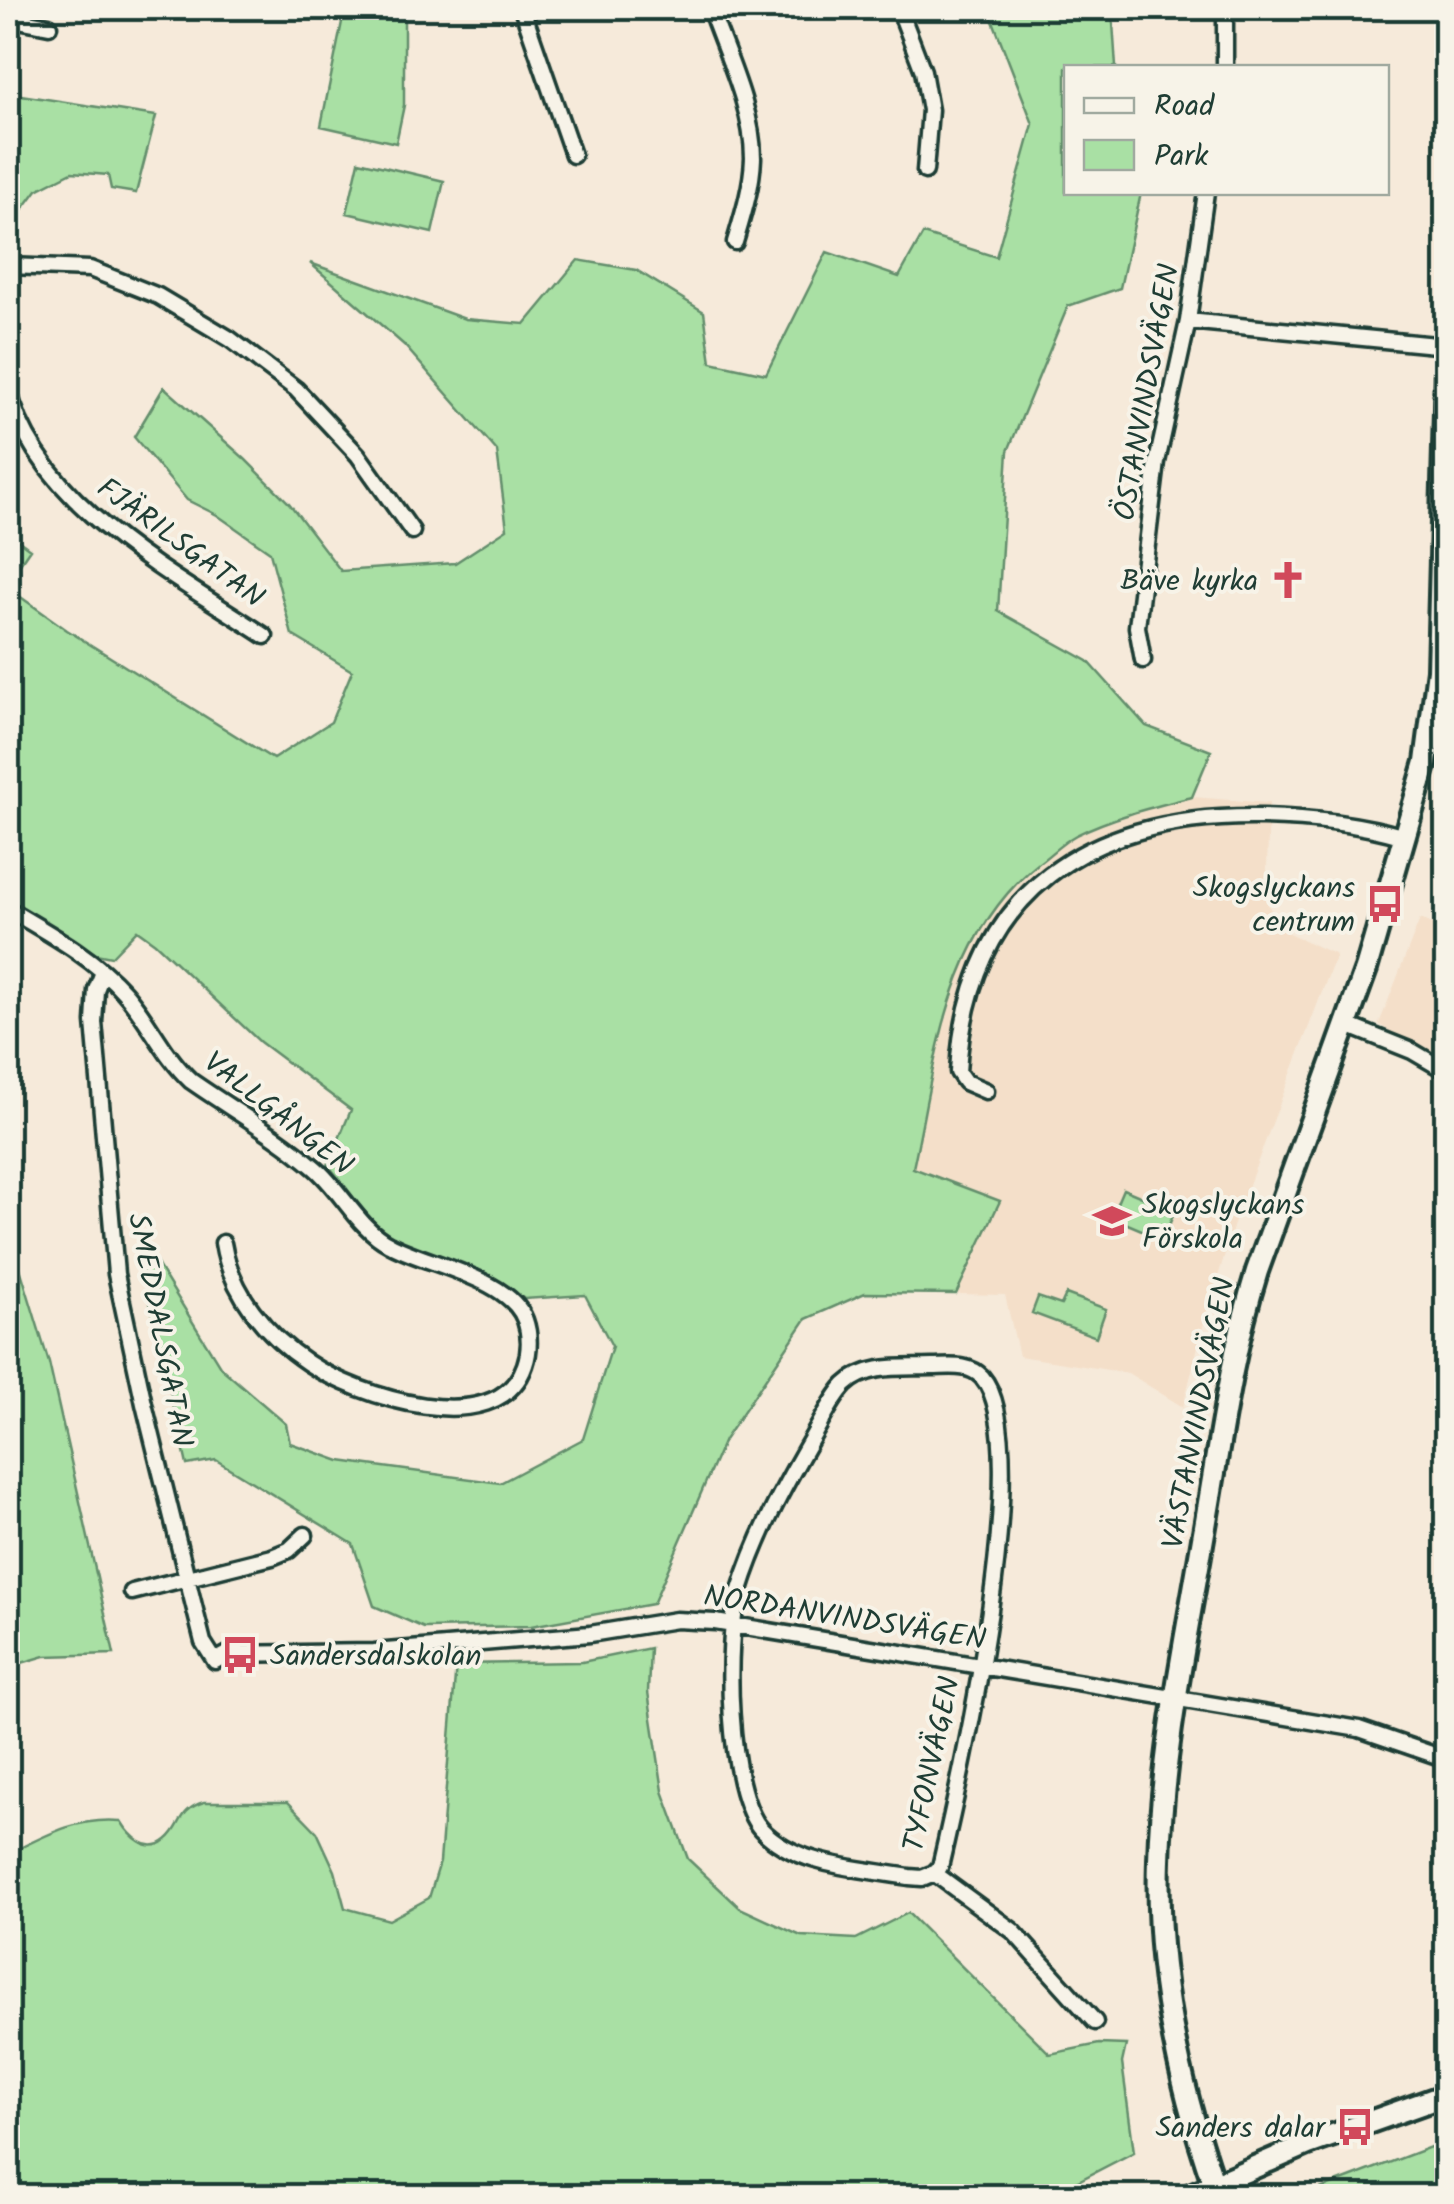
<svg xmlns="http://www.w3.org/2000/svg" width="1454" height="2204" font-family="Kalam,sans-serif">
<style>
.built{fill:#f4dfc9}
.green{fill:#a9e0a4;stroke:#648e6c;stroke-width:2.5}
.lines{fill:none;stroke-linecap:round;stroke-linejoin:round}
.street-casing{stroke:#1f3d34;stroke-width:21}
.secondary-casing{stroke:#1f3d34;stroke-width:28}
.street{stroke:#f7f3e8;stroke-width:14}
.secondary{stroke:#f7f3e8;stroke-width:20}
.labels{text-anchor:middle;stroke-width:8;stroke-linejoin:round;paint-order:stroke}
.street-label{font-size:30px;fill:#1f3d34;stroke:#f7f3e8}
.poi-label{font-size:30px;fill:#1f3d34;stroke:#f7f3e8;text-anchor:end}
</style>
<rect width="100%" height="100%" fill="#f6eada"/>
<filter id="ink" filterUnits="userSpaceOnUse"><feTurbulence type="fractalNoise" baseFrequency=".01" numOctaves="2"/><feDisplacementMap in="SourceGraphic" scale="20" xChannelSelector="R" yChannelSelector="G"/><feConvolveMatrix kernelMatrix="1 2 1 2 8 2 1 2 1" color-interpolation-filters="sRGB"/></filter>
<g filter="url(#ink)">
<!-- built -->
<path class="built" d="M 1192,797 L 1269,803 L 1266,901 L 1282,930 L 1336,955 L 1234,1224 L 1203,1326 L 1183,1407 L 1128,1373 L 1019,1356 L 1005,1295 L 956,1294 L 999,1201 L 913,1169 L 944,1012 L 964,960 L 989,916 L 1026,874 L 1073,836 L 1132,813 Z
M 1420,919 L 1446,930 L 1446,1071 L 1379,1024 Z"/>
<!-- green -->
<path class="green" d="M 351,8 L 404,12 L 404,105 L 396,143 L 321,126 L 343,17 Z
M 988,8 L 1112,8 L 1116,67 L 1066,68 L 1066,192 L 1141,193 L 1120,288 L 1068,306 L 1008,451 L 998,611 L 1088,661 L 1146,726 L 1211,751 L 1192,797 C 1153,807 1112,817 1076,835 C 1063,842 1051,854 1039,863 C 945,938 937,1059 913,1168 L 1000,1201 L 956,1294 L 865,1293 L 806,1319 L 724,1440 L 653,1604 L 531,1626 L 424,1628 L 374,1606 L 353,1544 L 216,1460 L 187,1465 L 140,1259 L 154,1259 L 221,1368 L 286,1424 L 290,1443 L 340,1461 L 500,1483 L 583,1439 L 612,1346 L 585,1295 L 524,1299 C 487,1265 430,1265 390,1236 C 366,1218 347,1187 328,1165 L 351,1110 L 260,1042 L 155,943 L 137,930 L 111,957 L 96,954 L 8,900 L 8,533 L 30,549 L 12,575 L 15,593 L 67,630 L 273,759 L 331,722 L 352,671 L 292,635 L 270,552 L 217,515 L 187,500 L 134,437 L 164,387 L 245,459 L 289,503 L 341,571 L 455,563 L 507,529 L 497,451 L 404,345 L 310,263 L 465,319 L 525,324 L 578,260 L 636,270 L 704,312 L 711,362 L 766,374 L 827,252 L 899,277 L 923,234 L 996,257 L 1033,124 Z
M 8,93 L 156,116 L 136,193 L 111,189 L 108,175 L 72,172 L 37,190 L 8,229 Z
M 359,161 L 444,181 L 432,233 L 347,213 Z
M 1123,1189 L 1175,1211 L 1163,1239 L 1111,1217 Z
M 8,1229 L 49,1363 L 114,1654 L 45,1656 L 8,1667 Z
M 1066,1294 L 1106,1309 L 1096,1337 L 1032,1313 L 1038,1297 L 1061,1305 Z
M 650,1648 L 648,1692 L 663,1791 L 688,1859 L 740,1908 L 801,1936 L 856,1939 L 908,1913 L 1050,2054 L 1099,2044 L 1126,2045 L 1122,2063 L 1134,2152 L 1049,2196 L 8,2196 L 8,1854 C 46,1835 77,1817 121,1821 C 130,1836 148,1855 166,1840 C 183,1827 177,1810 204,1802 L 288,1802 L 317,1832 L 335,1871 L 345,1908 L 389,1920 L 429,1898 L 440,1862 L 456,1664 L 582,1662 Z
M 1446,2141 L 1446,2196 L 1302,2196 Z"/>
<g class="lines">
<!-- street casing -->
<g class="street-casing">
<path id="street" d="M 522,8 L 573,155
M 710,8 C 726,54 753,108 753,158 C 752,187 743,215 735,242
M 899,8 L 923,71 L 930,110 L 925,171
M 1225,8 L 1225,68
M 8,18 L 49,26
M 8,266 L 90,269 L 158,296 L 230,339 L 296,389 L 358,455 L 412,531
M 1188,321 L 1446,346
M 8,387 C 34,503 173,575 265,636
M 1143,660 L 1137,627 L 1157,462 L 1188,321 L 1206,192
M 8,909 C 48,933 92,956 124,992 C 149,1020 163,1055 191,1081 C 231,1109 277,1135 315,1168 C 341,1190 358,1228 389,1244 C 426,1265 509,1277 525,1320 C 530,1334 530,1351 525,1365 C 498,1444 355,1395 308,1363 C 266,1335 231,1293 223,1243
M 103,972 L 96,990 L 94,1022 L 116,1274 L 144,1404 L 187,1578 L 203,1642 L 215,1661 L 228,1654 L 374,1652 L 590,1634 L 676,1620 L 715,1622 L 1359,1729 L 1446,1759
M 1347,1025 L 1412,1051 L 1446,1071
M 986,1091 L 965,1082 L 958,1072 C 968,890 1090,814 1262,817 C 1311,818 1357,823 1405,837
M 132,1592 L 272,1557 L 289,1550 L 305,1535
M 934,1873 L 940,1867 C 960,1781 1038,1441 982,1377 C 969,1363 949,1367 932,1367 C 904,1368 867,1363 845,1385 C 832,1399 823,1419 813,1436 C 784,1486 756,1537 739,1593 C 724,1640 727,1791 761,1829 C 797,1867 860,1868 909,1877 L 922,1878 L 934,1873 L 1013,1931 L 1095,2022"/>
</g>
<!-- secondary casing -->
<g class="secondary-casing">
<path id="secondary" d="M 1214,2185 C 1178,2081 1155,1971 1159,1860 C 1162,1752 1185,1644 1203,1538 C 1219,1448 1230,1358 1257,1271 L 1366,969 L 1426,762 L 1438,670 L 1446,372
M 1188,2196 L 1308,2144 L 1446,2095"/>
</g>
<!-- street -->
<use href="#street" class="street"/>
<!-- secondary -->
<use href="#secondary" class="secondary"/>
</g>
</g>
<!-- icons -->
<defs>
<g id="church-bare" transform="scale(3)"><path d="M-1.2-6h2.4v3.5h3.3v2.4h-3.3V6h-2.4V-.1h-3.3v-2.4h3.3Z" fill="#d1495b" stroke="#f7f3e8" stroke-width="2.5" paint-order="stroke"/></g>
<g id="bus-bare" transform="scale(3)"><path d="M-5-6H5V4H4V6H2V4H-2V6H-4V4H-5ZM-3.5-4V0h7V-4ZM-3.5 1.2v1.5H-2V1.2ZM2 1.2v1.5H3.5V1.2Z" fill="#d1495b" stroke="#f7f3e8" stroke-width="2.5" paint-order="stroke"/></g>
<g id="school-bare" transform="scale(3)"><path d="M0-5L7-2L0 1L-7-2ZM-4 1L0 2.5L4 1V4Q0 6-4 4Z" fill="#d1495b" stroke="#f7f3e8" stroke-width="2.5" paint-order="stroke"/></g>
</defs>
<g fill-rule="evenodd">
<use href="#church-bare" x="1288" y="580"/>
<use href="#bus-bare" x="1385" y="904"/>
<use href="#school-bare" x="1112" y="1221"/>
<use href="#bus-bare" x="240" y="1655"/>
<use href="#bus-bare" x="1355" y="2127"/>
</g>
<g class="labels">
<!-- street labels -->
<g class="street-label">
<text transform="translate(1146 392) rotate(-80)" y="10">ÖSTANVINDSVÄGEN</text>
<text transform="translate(181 542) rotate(36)" y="10">FJÄRILSGATAN</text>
<text transform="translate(279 1113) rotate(38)" y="10">VALLGÅNGEN</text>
<text transform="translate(161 1330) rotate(79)" y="10">SMEDDALSGATAN</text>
<text transform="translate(1198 1413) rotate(-79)" y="10">VÄSTANVINDSVÄGEN</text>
<text transform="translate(845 1617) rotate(9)" y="10">NORDANVINDSVÄGEN</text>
<text transform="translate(931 1764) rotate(-78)" y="10">TYFONVÄGEN</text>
</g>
<!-- poi labels -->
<g class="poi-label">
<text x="1258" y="590">Bäve kyrka</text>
<text x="1355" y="897">Skogslyckans<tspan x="1355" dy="34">centrum</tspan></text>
<text x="1142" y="1214" text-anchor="start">Skogslyckans<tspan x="1142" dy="34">Förskola</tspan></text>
<text x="270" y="1665" text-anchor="start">Sandersdalskolan</text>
<text x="1325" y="2137">Sanders dalar</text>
</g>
</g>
<!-- margin -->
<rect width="1454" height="2204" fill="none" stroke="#f7f3e8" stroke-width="40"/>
<rect x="20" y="20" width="1414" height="2164" fill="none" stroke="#1f3d34" stroke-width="4" filter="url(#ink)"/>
<!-- legend -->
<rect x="1064" y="65" width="325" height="130" fill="#f7f3e8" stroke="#a1aaa0" stroke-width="2.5"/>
<rect x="1084" y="98" width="50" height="15" fill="#f7f3e8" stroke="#a1aaa0" stroke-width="2.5"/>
<text x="1154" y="115" font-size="30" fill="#1f3d34">Road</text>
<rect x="1084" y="140" width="50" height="30" fill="#a9e0a4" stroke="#a1aaa0" stroke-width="2.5"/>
<text x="1154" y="165" font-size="30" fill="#1f3d34">Park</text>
</svg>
